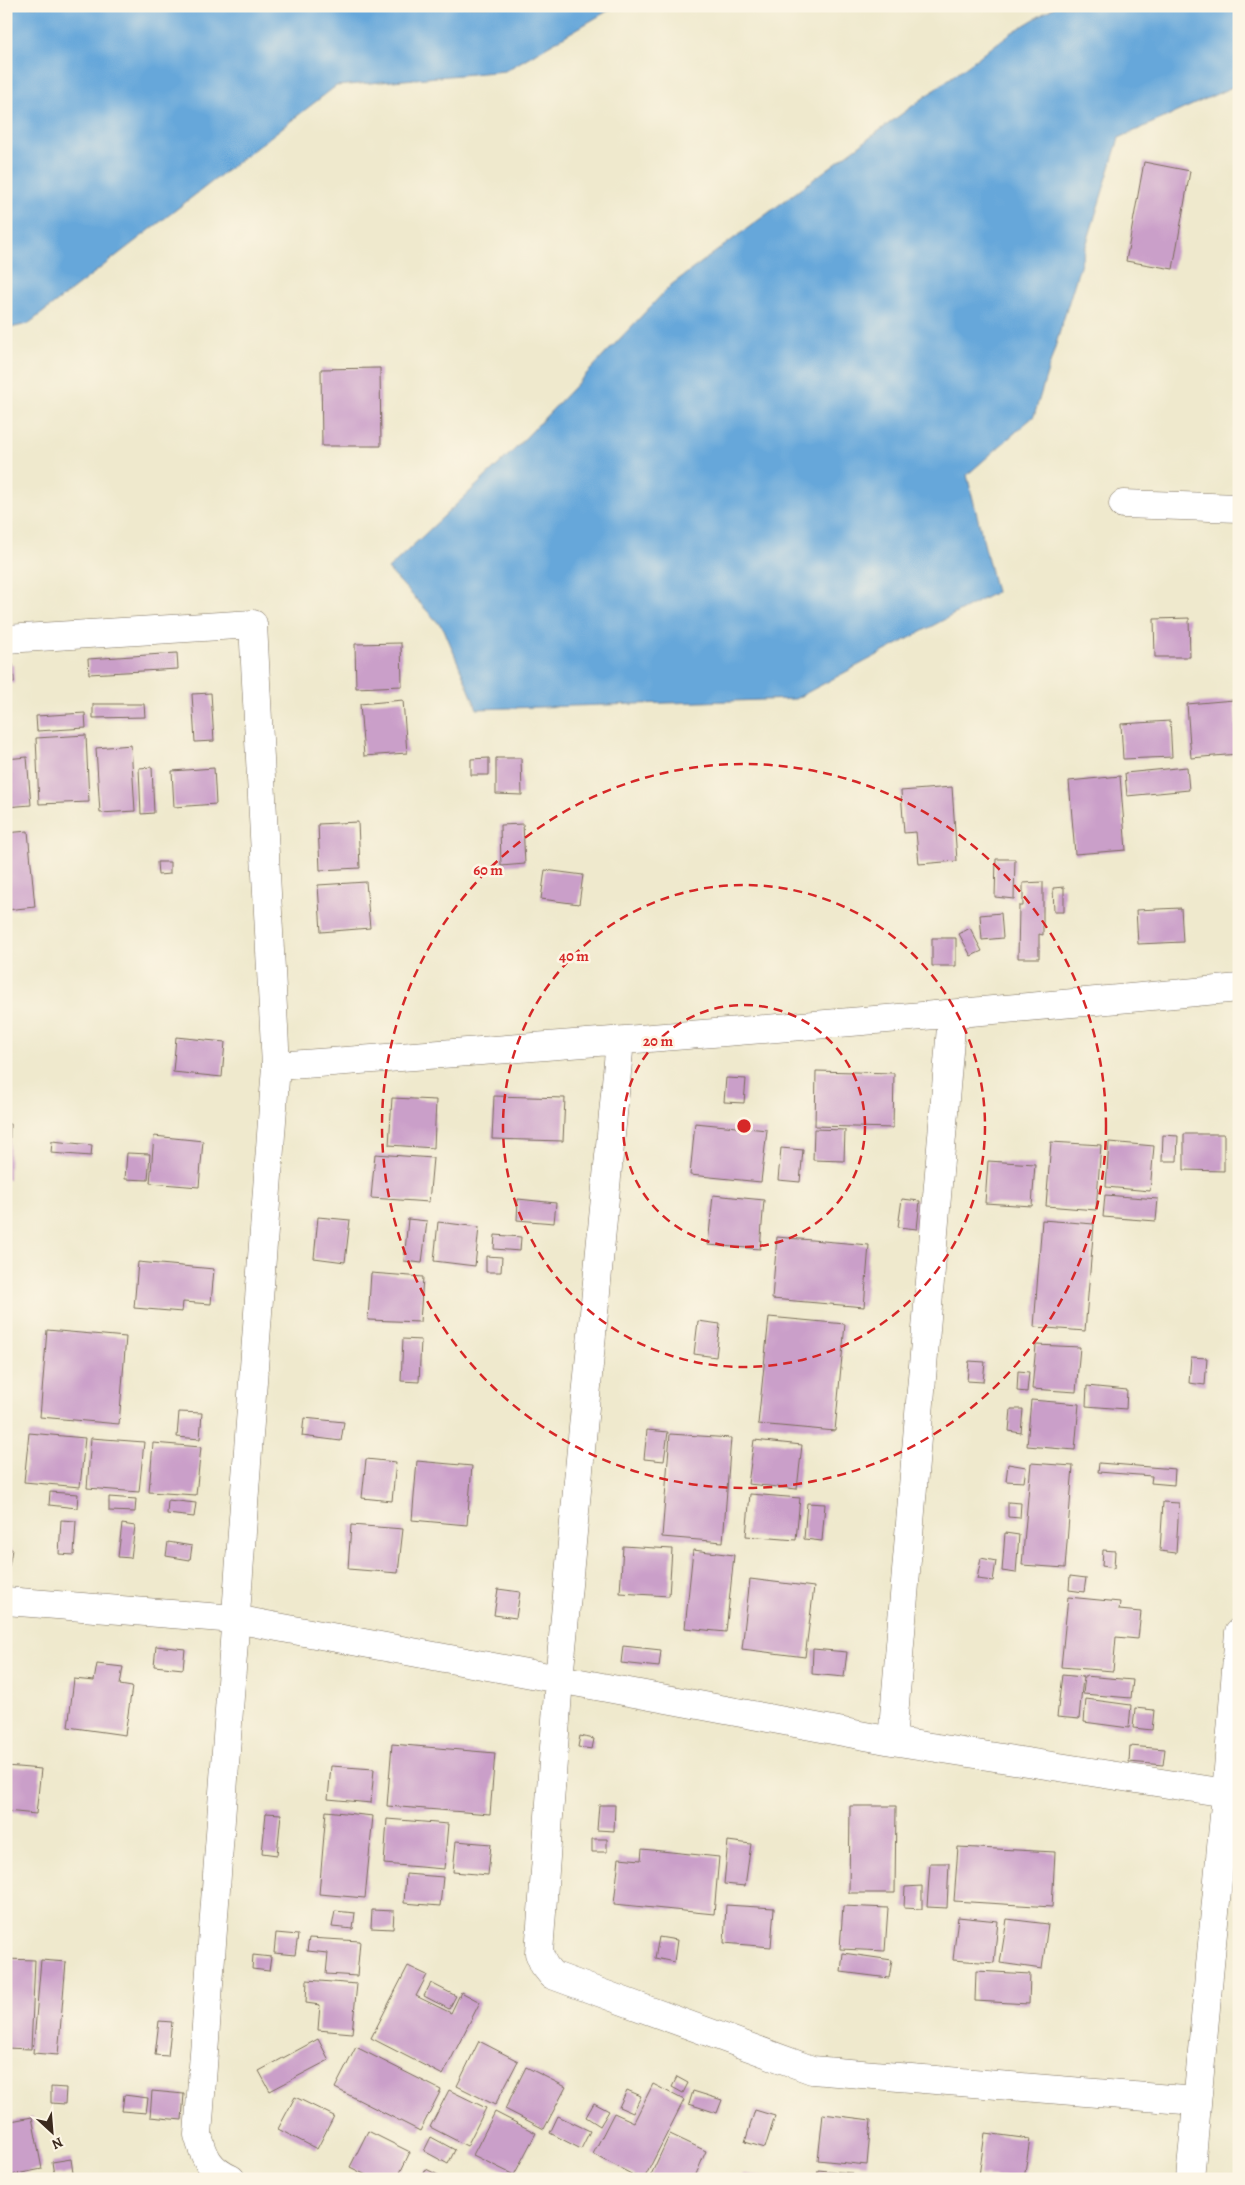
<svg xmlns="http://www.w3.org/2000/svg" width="1245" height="2185" font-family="Alegreya,serif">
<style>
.water{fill:#66a7da;stroke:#50687c}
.building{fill:#ca9fc9}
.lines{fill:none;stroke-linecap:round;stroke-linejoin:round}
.street-casing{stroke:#7a6d5b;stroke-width:29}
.street{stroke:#fff;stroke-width:28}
.ring{fill:none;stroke:#d62828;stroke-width:2.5;stroke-dasharray:9 6}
.centre{fill:#d62828;stroke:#fcf5e5;stroke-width:2.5}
.ring-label{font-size:15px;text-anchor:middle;font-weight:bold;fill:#d62828;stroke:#fcf5e5;stroke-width:5;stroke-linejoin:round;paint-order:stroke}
</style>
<rect width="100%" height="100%" fill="#fcf5e5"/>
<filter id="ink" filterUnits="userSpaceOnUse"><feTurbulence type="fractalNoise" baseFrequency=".02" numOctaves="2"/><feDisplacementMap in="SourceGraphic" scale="10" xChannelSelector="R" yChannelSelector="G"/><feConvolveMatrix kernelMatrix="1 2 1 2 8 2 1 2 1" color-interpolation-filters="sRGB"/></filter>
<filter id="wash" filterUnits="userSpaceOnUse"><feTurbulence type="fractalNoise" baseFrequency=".0096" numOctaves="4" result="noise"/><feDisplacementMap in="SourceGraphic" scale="20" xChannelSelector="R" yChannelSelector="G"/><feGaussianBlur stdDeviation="1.12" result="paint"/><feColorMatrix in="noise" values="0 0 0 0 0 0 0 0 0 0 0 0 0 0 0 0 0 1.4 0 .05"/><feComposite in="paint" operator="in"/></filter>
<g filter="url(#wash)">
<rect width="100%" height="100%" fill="#efe9cd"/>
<!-- water -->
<path class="water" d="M 6,6 L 616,6 L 505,71 L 336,86 L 28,324 L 6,329 Z
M 1056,6 L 1239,6 L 1239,84 L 1119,138 L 1034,416 L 967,475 L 996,592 L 795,699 L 477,709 L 444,629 L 388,569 L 514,450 L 671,285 L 1011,33 Z"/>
<g id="blocks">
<!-- building -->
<path class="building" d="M 1144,162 L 1190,171 L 1173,269 L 1126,261 Z
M 380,368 L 381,446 L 322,446 L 321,369 Z
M 1189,618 L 1190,657 L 1155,657 L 1154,619 Z
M 401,643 L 402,686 L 356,688 L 355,644 Z
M 177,653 L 178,669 L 89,674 L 88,659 Z
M 6,664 L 13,664 L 14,683 L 6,683 Z
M 211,693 L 214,741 L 195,742 L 192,694 Z
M 403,700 L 407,753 L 364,756 L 360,704 Z
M 1234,700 L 1238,754 L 1191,758 L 1187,704 Z
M 93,704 L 144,704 L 145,717 L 93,718 Z
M 85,713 L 86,728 L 37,731 L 36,716 Z
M 1170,721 L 1172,757 L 1123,759 L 1121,724 Z
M 86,735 L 89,802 L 39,804 L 36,738 Z
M 131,745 L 135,811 L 100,813 L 96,748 Z
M 27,757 L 31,805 L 6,807 L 6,759 Z
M 489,758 L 489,775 L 471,775 L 471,759 Z
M 496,758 L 521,758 L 522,795 L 496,794 Z
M 152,767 L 154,813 L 141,814 L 139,768 Z
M 1187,767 L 1189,790 L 1127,796 L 1125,773 Z
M 214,768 L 216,804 L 174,807 L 172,771 Z
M 1120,776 L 1126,850 L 1075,854 L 1069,781 Z
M 952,787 L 957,861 L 919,864 L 916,832 L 904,833 L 901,791 Z
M 358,822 L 360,868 L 320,870 L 318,824 Z
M 523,824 L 525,864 L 501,866 L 500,825 Z
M 28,831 L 35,907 L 6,910 L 6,833 Z
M 996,859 L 1015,859 L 1014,899 L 995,897 Z
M 157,862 L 170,862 L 170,874 L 158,875 Z
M 545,870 L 583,875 L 579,904 L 541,899 Z
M 366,882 L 370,928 L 321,932 L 318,885 Z
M 1043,882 L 1043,935 L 1039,934 L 1039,958 L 1018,958 L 1019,906 L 1023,906 L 1023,883 Z
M 1064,887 L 1064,912 L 1054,912 L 1053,888 Z
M 1181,908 L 1183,942 L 1138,944 L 1136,910 Z
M 1001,913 L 1003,938 L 982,940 L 980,915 Z
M 970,928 L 982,951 L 971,956 L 959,934 Z
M 932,938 L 956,938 L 956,966 L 932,966 Z
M 176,1037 L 225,1042 L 222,1077 L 173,1072 Z
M 816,1071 L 894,1073 L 893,1128 L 815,1126 Z
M 726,1078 L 746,1079 L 744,1103 L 724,1102 Z
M 494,1096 L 565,1098 L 563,1141 L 492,1139 Z
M 392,1098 L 436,1100 L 434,1148 L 389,1145 Z
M 695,1123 L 767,1130 L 761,1182 L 690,1175 Z
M 6,1124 L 10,1124 L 9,1179 L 6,1179 Z
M 814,1129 L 845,1130 L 844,1161 L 813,1160 Z
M 1184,1134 L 1224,1134 L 1224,1171 L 1184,1170 Z
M 1163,1135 L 1178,1136 L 1177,1161 L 1162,1161 Z
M 154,1136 L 203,1141 L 199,1187 L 150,1183 Z
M 52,1141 L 92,1145 L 91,1156 L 51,1153 Z
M 1051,1142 L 1101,1145 L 1096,1210 L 1046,1206 Z
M 1109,1142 L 1154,1146 L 1150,1191 L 1106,1187 Z
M 781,1148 L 803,1150 L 800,1182 L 778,1180 Z
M 127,1153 L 150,1154 L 148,1180 L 125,1179 Z
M 375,1154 L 433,1158 L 429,1202 L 371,1198 Z
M 988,1161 L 1035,1164 L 1032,1206 L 985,1203 Z
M 713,1195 L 764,1200 L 760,1249 L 708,1245 Z
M 1105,1195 L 1158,1199 L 1156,1221 L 1103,1217 Z
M 518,1199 L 556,1203 L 554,1223 L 517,1220 Z
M 902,1199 L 920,1201 L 917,1229 L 898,1227 Z
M 318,1217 L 350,1220 L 345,1262 L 314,1258 Z
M 408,1219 L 427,1221 L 422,1263 L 404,1261 Z
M 1042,1220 L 1094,1224 L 1085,1331 L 1034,1327 Z
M 438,1222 L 479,1227 L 475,1266 L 434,1261 Z
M 495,1235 L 521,1237 L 520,1251 L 494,1249 Z
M 777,1237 L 869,1245 L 864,1307 L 772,1299 Z
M 486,1256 L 502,1257 L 501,1272 L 486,1272 Z
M 138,1262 L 214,1269 L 211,1304 L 183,1302 L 182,1312 L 134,1308 Z
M 371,1273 L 423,1277 L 420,1322 L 368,1320 Z
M 769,1317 L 845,1324 L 835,1431 L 758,1424 Z
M 698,1321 L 720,1324 L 716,1357 L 694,1354 Z
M 47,1330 L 126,1337 L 119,1424 L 40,1417 Z
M 403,1339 L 421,1340 L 419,1382 L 401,1381 Z
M 1036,1345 L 1080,1347 L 1076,1392 L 1032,1389 Z
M 1191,1357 L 1207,1358 L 1205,1385 L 1189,1383 Z
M 969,1361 L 985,1362 L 983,1382 L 967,1381 Z
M 1018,1371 L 1029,1372 L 1027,1392 L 1017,1391 Z
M 1087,1386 L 1127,1390 L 1126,1409 L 1086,1406 Z
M 1031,1400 L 1079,1404 L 1075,1450 L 1027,1446 Z
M 1011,1409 L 1023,1409 L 1021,1433 L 1009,1431 Z
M 179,1412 L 202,1413 L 200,1439 L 177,1437 Z
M 304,1418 L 344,1422 L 341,1441 L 302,1436 Z
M 647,1430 L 668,1432 L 664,1461 L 644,1459 Z
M 29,1433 L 85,1438 L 80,1487 L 24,1482 Z
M 670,1434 L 731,1438 L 723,1542 L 662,1537 Z
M 91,1438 L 144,1442 L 139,1492 L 87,1488 Z
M 754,1440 L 802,1445 L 797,1489 L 748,1484 Z
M 153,1443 L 201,1447 L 196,1495 L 149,1492 Z
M 366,1459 L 396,1462 L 392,1501 L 362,1498 Z
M 417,1461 L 472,1466 L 467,1525 L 412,1520 Z
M 1031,1463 L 1073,1466 L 1065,1568 L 1022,1565 Z
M 1099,1463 L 1175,1469 L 1174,1485 L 1151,1483 L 1152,1476 L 1098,1472 Z
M 1008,1464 L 1026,1467 L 1024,1482 L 1006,1481 Z
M 50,1492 L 78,1494 L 77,1508 L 49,1505 Z
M 750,1494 L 800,1498 L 796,1540 L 746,1536 Z
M 109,1497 L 136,1499 L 135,1512 L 109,1511 Z
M 168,1500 L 196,1503 L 194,1517 L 167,1514 Z
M 1008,1502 L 1021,1503 L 1020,1518 L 1008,1517 Z
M 1163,1502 L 1179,1503 L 1176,1553 L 1160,1551 Z
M 807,1503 L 825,1504 L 822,1541 L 804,1539 Z
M 61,1520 L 76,1521 L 74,1555 L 59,1554 Z
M 122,1524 L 135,1526 L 131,1558 L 118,1557 Z
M 351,1525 L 403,1529 L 398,1573 L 348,1569 Z
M 1005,1533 L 1019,1535 L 1016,1573 L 1002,1571 Z
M 168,1542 L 192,1546 L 190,1560 L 166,1556 Z
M 623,1546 L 672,1549 L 669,1596 L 620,1593 Z
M 6,1548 L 12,1549 L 9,1567 L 6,1566 Z
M 693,1550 L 734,1555 L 726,1632 L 685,1628 Z
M 1103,1550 L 1115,1551 L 1114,1568 L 1102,1566 Z
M 981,1558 L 996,1561 L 993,1581 L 977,1579 Z
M 1070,1576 L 1086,1578 L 1084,1592 L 1069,1590 Z
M 750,1579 L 814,1587 L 805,1657 L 742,1649 Z
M 498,1589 L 520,1592 L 516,1618 L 494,1615 Z
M 1068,1597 L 1120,1602 L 1119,1610 L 1141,1612 L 1138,1639 L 1116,1637 L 1113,1671 L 1061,1667 Z
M 156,1646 L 185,1649 L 183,1669 L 154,1666 Z
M 623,1646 L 661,1650 L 659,1667 L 621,1663 Z
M 813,1649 L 847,1652 L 844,1677 L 812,1674 Z
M 97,1664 L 123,1667 L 120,1685 L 132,1687 L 125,1735 L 68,1727 L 74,1679 L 94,1681 Z
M 1062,1675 L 1083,1677 L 1079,1719 L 1057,1717 Z
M 1085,1676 L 1133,1680 L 1131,1698 L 1083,1694 Z
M 1086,1699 L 1131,1705 L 1129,1728 L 1084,1722 Z
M 1135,1708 L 1154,1710 L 1152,1730 L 1133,1728 Z
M 580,1736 L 594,1739 L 592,1749 L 578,1747 Z
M 392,1744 L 495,1753 L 490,1814 L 387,1806 Z
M 1130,1746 L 1165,1749 L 1163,1765 L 1129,1762 Z
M 6,1766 L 41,1769 L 36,1814 L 6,1811 Z
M 331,1766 L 374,1769 L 371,1803 L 328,1799 Z
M 599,1805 L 615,1805 L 614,1831 L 597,1830 Z
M 850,1806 L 896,1806 L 895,1893 L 849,1893 Z
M 326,1811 L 373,1816 L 365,1898 L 319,1894 Z
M 266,1813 L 281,1814 L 277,1855 L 262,1853 Z
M 387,1819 L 448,1824 L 444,1869 L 384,1864 Z
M 592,1839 L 607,1839 L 607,1852 L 592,1852 Z
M 456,1841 L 491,1844 L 488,1875 L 453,1872 Z
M 728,1841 L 751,1844 L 745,1886 L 724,1884 Z
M 958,1847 L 1055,1852 L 1052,1907 L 954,1901 Z
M 642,1849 L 719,1857 L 714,1914 L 614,1904 L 619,1858 L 641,1860 Z
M 930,1863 L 949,1863 L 947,1908 L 927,1907 Z
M 406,1874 L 443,1877 L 440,1906 L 404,1903 Z
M 922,1886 L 922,1909 L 904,1908 L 905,1887 Z
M 726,1905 L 774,1908 L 771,1947 L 724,1943 Z
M 843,1906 L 888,1908 L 885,1951 L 840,1949 Z
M 372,1910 L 394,1911 L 393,1929 L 371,1928 Z
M 335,1911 L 355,1913 L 353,1929 L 332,1927 Z
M 958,1917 L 998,1921 L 994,1963 L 953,1960 Z
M 1007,1919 L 1048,1924 L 1042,1969 L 1000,1963 Z
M 276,1933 L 298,1935 L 295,1955 L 274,1953 Z
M 659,1937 L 677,1940 L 674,1962 L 655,1958 Z
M 309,1938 L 360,1941 L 357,1976 L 326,1974 L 328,1953 L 307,1951 Z
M 843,1953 L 892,1960 L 889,1978 L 841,1972 Z
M 253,1955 L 271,1957 L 269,1971 L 252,1969 Z
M 6,1959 L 35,1960 L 31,2049 L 6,2048 Z
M 41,1960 L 66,1962 L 58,2055 L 33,2053 Z
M 408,1966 L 427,1975 L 416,1996 L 451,2013 L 461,1992 L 480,2002 L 443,2075 L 371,2038 Z
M 976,1971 L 1030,1974 L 1029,2004 L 975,2001 Z
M 307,1980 L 357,1984 L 352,2033 L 318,2030 L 320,2005 L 306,2003 Z
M 431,1983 L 456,1996 L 449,2009 L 424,1996 Z
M 159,2021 L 172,2022 L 168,2056 L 155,2055 Z
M 318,2039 L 329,2060 L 270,2091 L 259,2071 Z
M 479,2041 L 518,2061 L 495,2105 L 457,2086 Z
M 356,2047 L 441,2090 L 420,2131 L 335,2088 Z
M 526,2067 L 566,2087 L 544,2129 L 505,2109 Z
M 677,2077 L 688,2083 L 683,2093 L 672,2087 Z
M 653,2084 L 684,2100 L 644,2179 L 641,2179 L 593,2154 L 614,2113 L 634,2122 Z
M 51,2087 L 66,2088 L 65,2104 L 51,2103 Z
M 449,2090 L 486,2108 L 467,2146 L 430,2127 Z
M 627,2090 L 641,2096 L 633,2113 L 619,2107 Z
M 152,2091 L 184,2094 L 182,2120 L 150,2117 Z
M 693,2091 L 722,2100 L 717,2113 L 689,2104 Z
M 124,2095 L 148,2098 L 146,2113 L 122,2111 Z
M 295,2097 L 334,2116 L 317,2149 L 278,2129 Z
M 594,2103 L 609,2111 L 600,2126 L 586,2117 Z
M 755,2110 L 775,2116 L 765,2148 L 745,2142 Z
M 495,2112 L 536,2133 L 514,2175 L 473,2155 Z
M 823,2114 L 871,2120 L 867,2165 L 818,2160 Z
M 558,2116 L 590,2131 L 581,2149 L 550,2133 Z
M 32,2117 L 42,2169 L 6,2176 L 6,2122 Z
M 368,2131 L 410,2152 L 397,2179 L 374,2179 L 350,2167 Z
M 985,2133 L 1030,2139 L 1024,2179 L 979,2176 Z
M 670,2134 L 706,2151 L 694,2179 L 649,2179 Z
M 431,2137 L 455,2150 L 448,2164 L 424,2151 Z
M 71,2159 L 73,2173 L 54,2175 L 52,2162 Z
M 426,2169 L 440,2176 L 439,2179 L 421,2179 Z
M 818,2170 L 852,2173 L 852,2179 L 817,2179 Z
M 743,2174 L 770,2177 L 770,2179 L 742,2179 Z"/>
</g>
</g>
<g filter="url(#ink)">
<use href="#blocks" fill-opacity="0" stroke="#7a6d5b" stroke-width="1"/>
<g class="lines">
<!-- street casing -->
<g class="street-casing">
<path id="street" d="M 1123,504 L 1239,508
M 6,639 L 253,624 L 276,1066 L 198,2135 C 204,2157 209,2169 231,2179
M 620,1041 L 559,1679 L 539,1953 L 544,1965 L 552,1975 L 812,2070 L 1196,2101
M 276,1066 C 597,1043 918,1018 1239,988
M 6,1601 L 235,1619 L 892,1741 L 1239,1795
M 892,1741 L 952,1015
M 1190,2179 L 1226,1794 L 1239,1632"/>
</g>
<!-- street -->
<use href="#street" class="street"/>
</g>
</g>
<!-- distance rings -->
<g class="ring">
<circle cx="744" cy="1126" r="121"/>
<circle cx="744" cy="1126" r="241"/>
<circle cx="744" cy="1126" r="362"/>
</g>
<circle cx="744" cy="1126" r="8" class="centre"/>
<g class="ring-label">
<text x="488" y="875">60 m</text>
<text x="574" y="961">40 m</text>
<text x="658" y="1046">20 m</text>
</g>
<!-- margin -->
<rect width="1245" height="2185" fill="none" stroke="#fcf5e5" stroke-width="25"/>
<!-- north arrow -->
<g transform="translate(52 2132) rotate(154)" stroke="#fcf5e5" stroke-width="4" paint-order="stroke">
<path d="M0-4L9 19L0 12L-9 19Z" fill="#3b2a1e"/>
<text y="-8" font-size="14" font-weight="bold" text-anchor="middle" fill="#3b2a1e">N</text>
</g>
</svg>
